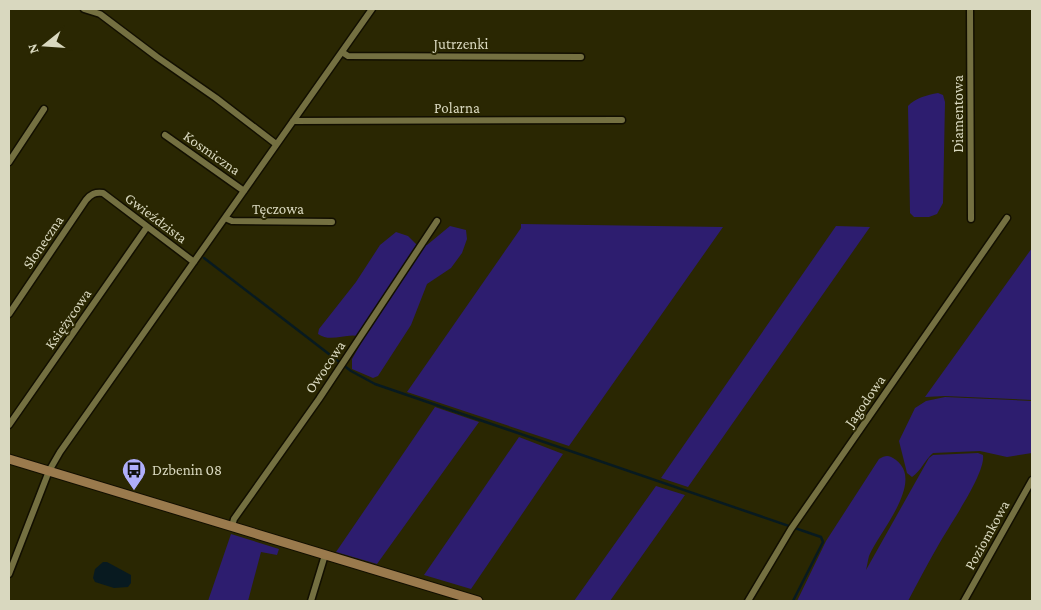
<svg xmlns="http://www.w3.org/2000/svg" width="1041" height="610" font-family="'Crimson Pro',serif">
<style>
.green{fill:#2d1d6f}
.water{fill:#081a20}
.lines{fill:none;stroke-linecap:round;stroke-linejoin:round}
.stream{stroke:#081a20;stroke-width:2.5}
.street-casing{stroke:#120f00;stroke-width:9}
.secondary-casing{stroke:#120f00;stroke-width:11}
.street{stroke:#747041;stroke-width:6}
.secondary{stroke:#9a7a4d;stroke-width:9}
.labels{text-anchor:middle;stroke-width:4;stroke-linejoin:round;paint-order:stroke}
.street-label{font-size:15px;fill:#d9d8bf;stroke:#2a2702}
.poi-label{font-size:15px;fill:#d9d8bf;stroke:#2a2702;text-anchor:start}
</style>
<rect width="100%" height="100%" fill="#2a2702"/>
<!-- green -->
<path class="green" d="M 938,93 L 943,95 L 945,102 L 943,203 L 937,214 L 929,217 L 914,217 L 910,213 L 908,106 C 915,98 927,95 938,93 Z
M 521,224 L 723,227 L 569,446 L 407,392 L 521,228 Z
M 450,226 L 466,230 L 467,239 L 462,253 L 451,268 L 427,284 L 411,325 L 378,376 L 373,378 L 352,369 L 352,359 L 361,343 L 359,336 C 344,333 331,343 318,334 L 319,329 L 356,282 L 380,245 L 396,232 L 408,236 L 416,244 L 427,245 Z
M 836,226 L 870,227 L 688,487 L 661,478 Z
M 1032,248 L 1032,400 L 945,396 L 925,397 Z
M 945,397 L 1032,401 L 1032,453 L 1007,457 L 980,451 L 933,453 C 924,461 921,471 912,477 L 907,473 L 899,441 L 915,408 L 926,401 Z
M 435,407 L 479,422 L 377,564 L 336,552 Z
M 519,437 L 563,454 L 471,589 L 424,575 Z
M 978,453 L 983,455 C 986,473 949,526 939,544 C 928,563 918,582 908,601 L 797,601 L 826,541 L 879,459 C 886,455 889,455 896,460 C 925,482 879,532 869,556 C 868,560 867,566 866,570 L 929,458 L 933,455 Z
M 656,486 L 685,495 L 610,601 L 574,601 Z
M 231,534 L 279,549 L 277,555 L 261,552 L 248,601 L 208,601 Z"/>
<!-- water -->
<path class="water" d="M 103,562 L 107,562 L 131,575 L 131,583 L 128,587 L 114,588 L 95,582 L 93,578 L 95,569 Z"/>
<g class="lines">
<!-- stream -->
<path class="stream" d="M 204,258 L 351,371 L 375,384 L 821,537 L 823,542 L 793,601"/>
<!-- street casing -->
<g class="street-casing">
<path id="street" d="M 84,9 L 100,14 L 157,57 L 216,98 L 276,144
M 970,9 L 971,219
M 342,52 L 348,56 L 581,57
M 293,121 L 622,120
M 165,135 L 244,191
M 9,162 L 44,109
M 225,218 L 232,221 L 332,222
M 9,314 L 86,200 C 91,194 95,192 103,193 L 194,262
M 9,425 L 147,227
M 232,526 L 234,519 L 319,399 L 437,221
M 9,574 L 49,471 L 60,452 L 372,9
M 311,601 L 325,555
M 748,601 L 791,529 L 1007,218
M 964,601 L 1032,480"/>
</g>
<!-- secondary casing -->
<g class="secondary-casing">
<path id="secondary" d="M 9,459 L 478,601"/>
</g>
<!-- street -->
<use href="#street" class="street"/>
<!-- secondary -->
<use href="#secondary" class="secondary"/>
</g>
<!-- icons -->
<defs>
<g id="bus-pin" transform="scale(1.25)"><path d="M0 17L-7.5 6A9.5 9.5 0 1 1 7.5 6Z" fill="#afaefa" stroke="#2a2702"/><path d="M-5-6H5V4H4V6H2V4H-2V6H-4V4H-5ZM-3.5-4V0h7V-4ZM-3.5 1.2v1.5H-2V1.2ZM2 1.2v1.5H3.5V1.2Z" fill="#111"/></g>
</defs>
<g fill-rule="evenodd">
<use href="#bus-pin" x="134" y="470"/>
</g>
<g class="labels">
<!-- street labels -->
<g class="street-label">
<text x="461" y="49">Jutrzenki</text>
<text x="457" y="113">Polarna</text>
<text transform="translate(958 114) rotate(-90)" y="5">Diamentowa</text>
<text transform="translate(212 153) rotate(35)" y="5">Kosmiczna</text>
<text x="278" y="214">Tęczowa</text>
<text transform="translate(156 218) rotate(37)" y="5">Gwieździsta</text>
<text transform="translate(43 242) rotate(-56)" y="5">Słoneczna</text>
<text transform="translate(68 319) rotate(-55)" y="5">Księżycowa</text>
<text transform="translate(325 367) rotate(-56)" y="5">Owocowa</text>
<text transform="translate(865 401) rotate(-55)" y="5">Jagodowa</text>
<text transform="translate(987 535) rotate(-61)" y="5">Poziomkowa</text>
</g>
<!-- poi labels -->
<g class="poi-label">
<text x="152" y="475">Dzbenin 08</text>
</g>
</g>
<!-- border -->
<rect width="1041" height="610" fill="none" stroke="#d9d8bf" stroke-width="20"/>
<!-- north arrow -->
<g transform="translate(45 45) rotate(253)" stroke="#2a2702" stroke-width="4" paint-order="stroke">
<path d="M0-4L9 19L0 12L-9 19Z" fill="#d9d8bf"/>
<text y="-8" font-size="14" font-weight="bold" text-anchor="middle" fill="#d9d8bf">N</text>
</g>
</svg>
